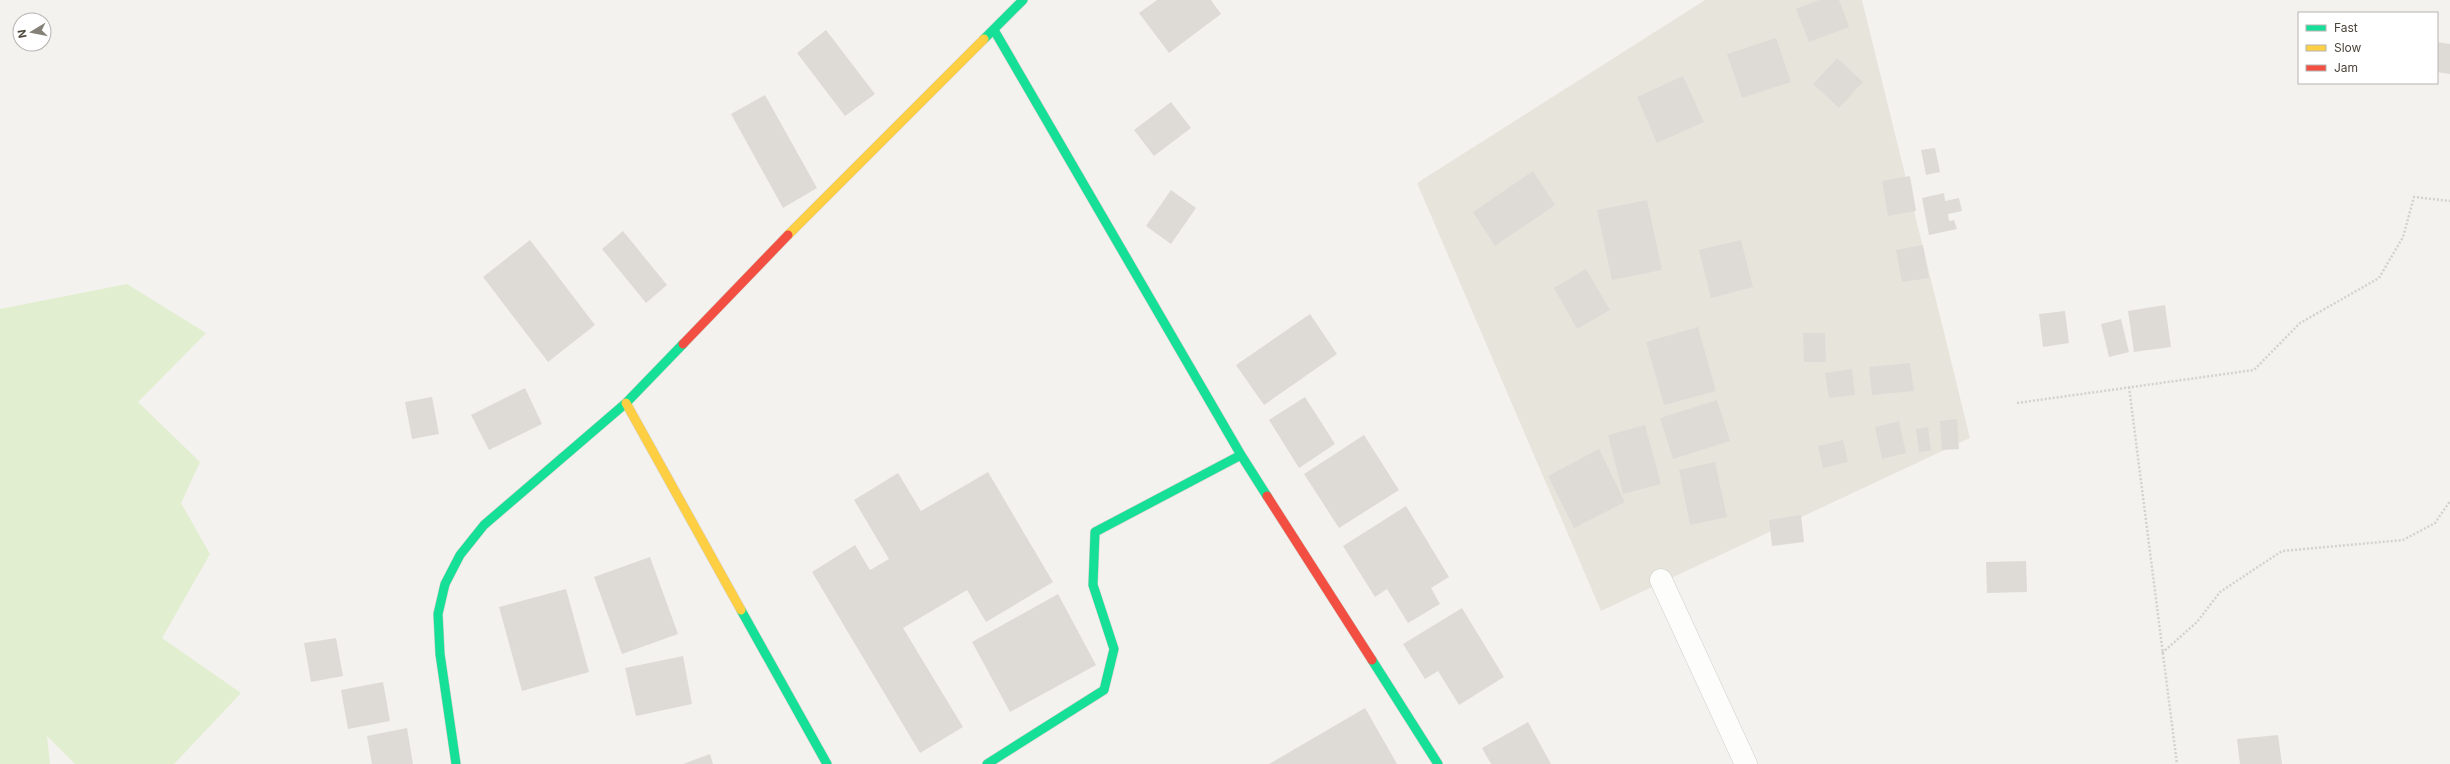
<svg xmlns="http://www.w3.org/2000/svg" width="2450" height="764" font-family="Inter,sans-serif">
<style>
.residential{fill:#e7e4dc}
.green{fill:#e1eecf}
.building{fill:#dedbd6}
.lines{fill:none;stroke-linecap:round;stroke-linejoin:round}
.street-casing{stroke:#d2d0cb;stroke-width:23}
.fast-casing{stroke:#d3cfc5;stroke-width:10}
.slow-casing{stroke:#d3cfc5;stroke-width:10}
.jam-casing{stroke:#d3cfc5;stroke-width:10}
.path{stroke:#d3d2cc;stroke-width:2.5;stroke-dasharray:2 2;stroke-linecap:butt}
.street{stroke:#fdfdfc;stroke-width:22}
.fast{stroke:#16e098;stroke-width:9}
.slow{stroke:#ffcf43;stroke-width:9}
.jam{stroke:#f24e42;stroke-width:9}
</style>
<rect width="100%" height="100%" fill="#f4f2ee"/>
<!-- residential -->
<path class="residential" d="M 1705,0 L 1862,0 L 1970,438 L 1601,611 L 1417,183 Z"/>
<!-- green -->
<path class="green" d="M 127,284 L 206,333 L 138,402 L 200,462 L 181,503 L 210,554 L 162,638 L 241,693 L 174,764 L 75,764 L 47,736 L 50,764 L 0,764 L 0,309 Z"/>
<!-- building -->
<path class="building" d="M 1157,0 L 1211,0 L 1221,14 L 1169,53 L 1139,13 Z
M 1819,0 L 1839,0 L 1849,27 L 1809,42 L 1796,9 Z
M 826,30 L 875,94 L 845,116 L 797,53 Z
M 1776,38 L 1791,82 L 1742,98 L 1727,54 Z
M 2437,42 L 2450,44 L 2450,74 L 2437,72 Z
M 1837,58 L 1863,82 L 1839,108 L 1813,84 Z
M 1683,76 L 1704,122 L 1657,143 L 1637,97 Z
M 765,95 L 817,188 L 783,208 L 731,114 Z
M 1171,102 L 1191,128 L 1154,156 L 1134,130 Z
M 1935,148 L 1940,172 L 1926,175 L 1921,150 Z
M 1533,171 L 1555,205 L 1495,246 L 1473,212 Z
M 1910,176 L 1916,211 L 1888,216 L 1882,181 Z
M 1171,190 L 1196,208 L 1171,244 L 1146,226 Z
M 1944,193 L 1945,201 L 1959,198 L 1962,211 L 1948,214 L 1949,221 L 1954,220 L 1957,229 L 1929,235 L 1922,198 Z
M 1647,200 L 1662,270 L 1612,280 L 1597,210 Z
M 623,231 L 667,285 L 646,303 L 602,249 Z
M 530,240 L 595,325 L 548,362 L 483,277 Z
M 1741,240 L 1753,287 L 1711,298 L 1699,250 Z
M 1923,245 L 1929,278 L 1902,282 L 1896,250 Z
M 1586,269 L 1610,310 L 1577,329 L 1554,288 Z
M 2165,305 L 2171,347 L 2134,352 L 2128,311 Z
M 2065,311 L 2069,343 L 2043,347 L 2039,314 Z
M 1310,314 L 1337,354 L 1264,405 L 1236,365 Z
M 2121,319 L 2129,352 L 2109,357 L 2101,324 Z
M 1698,327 L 1716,391 L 1664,405 L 1646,342 Z
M 1803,333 L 1825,333 L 1826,362 L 1804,362 Z
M 1910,363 L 1914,391 L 1872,395 L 1869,367 Z
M 1852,369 L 1855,395 L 1829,398 L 1825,373 Z
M 525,388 L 542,424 L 489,450 L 471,415 Z
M 432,397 L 439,434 L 412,439 L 405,402 Z
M 1305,397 L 1335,444 L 1299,468 L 1269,420 Z
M 1717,400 L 1730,441 L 1673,459 L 1660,418 Z
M 1957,419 L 1959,449 L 1942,450 L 1940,421 Z
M 1899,421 L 1906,453 L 1882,459 L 1875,427 Z
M 1645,425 L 1661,484 L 1623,494 L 1608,435 Z
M 1928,427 L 1931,451 L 1919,452 L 1916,429 Z
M 1364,435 L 1399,490 L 1339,528 L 1304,474 Z
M 1843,440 L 1848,462 L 1823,468 L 1818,446 Z
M 1599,449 L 1625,502 L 1574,528 L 1548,476 Z
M 1715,462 L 1727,517 L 1690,525 L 1679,470 Z
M 988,472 L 1053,582 L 986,622 L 967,590 L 903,628 L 963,727 L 920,753 L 812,572 L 855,545 L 870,570 L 889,559 L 854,500 L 898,473 L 921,511 Z
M 1406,506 L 1449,577 L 1431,588 L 1440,604 L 1408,623 L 1387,589 L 1375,597 L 1343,546 Z
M 1801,515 L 1804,542 L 1772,546 L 1769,520 Z
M 650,557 L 678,634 L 622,654 L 594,577 Z
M 2026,561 L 2027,592 L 1987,593 L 1986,562 Z
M 566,589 L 589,672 L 522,691 L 499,607 Z
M 1058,594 L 1096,665 L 1010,712 L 972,642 Z
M 1462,608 L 1504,677 L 1459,705 L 1438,671 L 1425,679 L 1403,644 Z
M 336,638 L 343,676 L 311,682 L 304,643 Z
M 683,656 L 692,704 L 636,716 L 625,668 Z
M 383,682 L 390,721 L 348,729 L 341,690 Z
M 1365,708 L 1397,764 L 1269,764 Z
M 1528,722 L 1551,764 L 1491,764 L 1482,748 Z
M 407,728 L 413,764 L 372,764 L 367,736 Z
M 2278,735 L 2282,764 L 2240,764 L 2237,739 Z
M 710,754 L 713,764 L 683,764 Z"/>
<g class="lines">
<!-- street casing -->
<g class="street-casing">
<path id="street" d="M 1661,580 L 1746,764"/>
</g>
<!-- fast casing -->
<g class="fast-casing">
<path id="fast" d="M 994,30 L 1241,455 L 1267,496
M 984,39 L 1023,0
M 741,610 L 827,764
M 1372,660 L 1438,764
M 456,764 L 440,654 L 438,614 L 445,584 L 460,555 L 484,525 L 626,403 L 683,344
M 987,764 L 1104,690 L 1114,649 L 1093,585 L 1095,532 L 1241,455"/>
</g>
<!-- slow casing -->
<g class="slow-casing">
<path id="slow" d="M 788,235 L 984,39
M 626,403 L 741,610"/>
</g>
<!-- jam casing -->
<g class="jam-casing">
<path id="jam" d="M 683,344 L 788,235
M 1267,496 L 1372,660"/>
</g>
<!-- path -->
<path class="path" d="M 2129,387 L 2177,764
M 2017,403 L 2254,370 L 2300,323 L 2379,278 L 2403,237 L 2414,197 L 2450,201
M 2162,653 L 2197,622 L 2220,592 L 2282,551 L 2403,540 L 2435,523 L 2450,501"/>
<!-- street -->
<use href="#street" class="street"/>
<!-- fast -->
<use href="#fast" class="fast"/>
<!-- slow -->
<use href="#slow" class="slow"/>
<!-- jam -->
<use href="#jam" class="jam"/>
</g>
<!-- legend -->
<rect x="2298" y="12" width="140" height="72" fill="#ffffff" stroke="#b7b4b0"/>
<rect x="2306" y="25" width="20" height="6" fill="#16e098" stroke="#b7b4b0"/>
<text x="2334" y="32" font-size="12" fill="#4b4439">Fast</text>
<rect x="2306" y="45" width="20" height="6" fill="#ffcf43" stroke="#b7b4b0"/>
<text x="2334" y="52" font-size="12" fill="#4b4439">Slow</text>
<rect x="2306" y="65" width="20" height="6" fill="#f24e42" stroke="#b7b4b0"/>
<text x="2334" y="72" font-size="12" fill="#4b4439">Jam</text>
<!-- north arrow -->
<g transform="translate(32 32) rotate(260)"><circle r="19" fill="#ffffff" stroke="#b7b4b0"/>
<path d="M0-3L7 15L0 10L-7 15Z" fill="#868178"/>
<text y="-6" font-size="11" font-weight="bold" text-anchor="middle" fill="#4b4439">N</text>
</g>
</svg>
